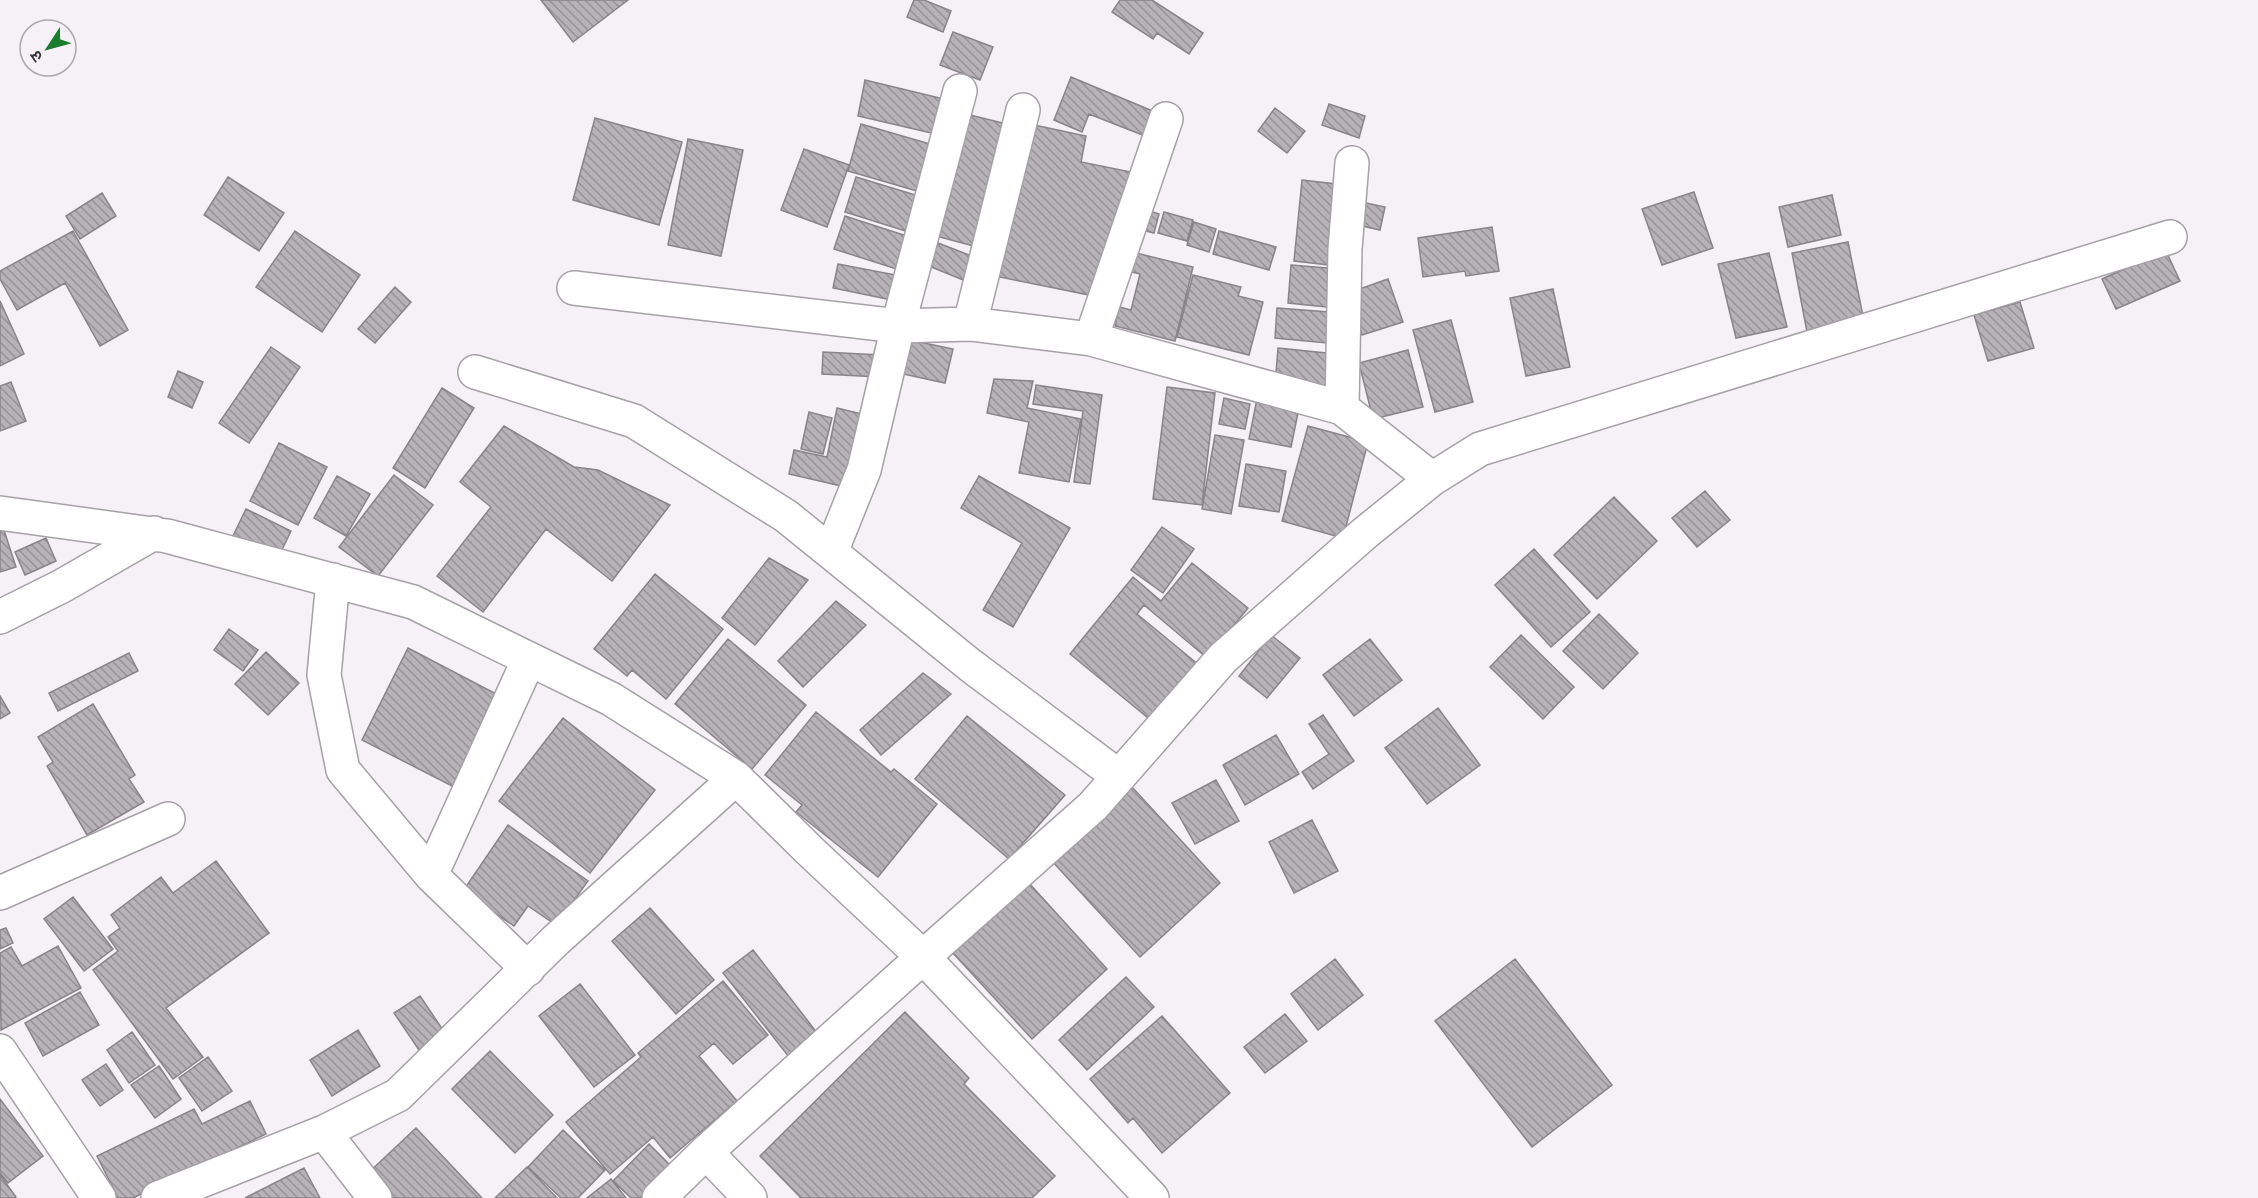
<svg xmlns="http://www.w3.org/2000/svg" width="2258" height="1198" font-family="Signika,'Noto Sans Devanagari',sans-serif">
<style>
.building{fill:url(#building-back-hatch);stroke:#898489;stroke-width:1.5}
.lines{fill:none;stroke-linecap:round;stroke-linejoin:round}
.street-casing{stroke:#a6a1a6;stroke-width:36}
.street{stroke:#fff;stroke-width:33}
</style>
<defs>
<pattern id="building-back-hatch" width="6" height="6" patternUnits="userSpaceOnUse" patternTransform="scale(1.5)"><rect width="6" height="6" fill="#b7b2b7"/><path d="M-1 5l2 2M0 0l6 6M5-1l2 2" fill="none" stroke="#969296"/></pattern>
</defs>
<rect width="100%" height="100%" fill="#f6f1f6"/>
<!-- building -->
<path class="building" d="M 541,0 L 628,0 L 573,42 Z
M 914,0 L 924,0 L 951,11 L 943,32 L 907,17 Z
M 1120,0 L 1152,0 L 1203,33 L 1189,54 L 1157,33 L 1153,39 L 1112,12 Z
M 953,32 L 993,47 L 980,80 L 940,65 Z
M 1071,77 L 1155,112 L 1145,136 L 1089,114 L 1082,132 L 1054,120 Z
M 865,80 L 944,99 L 936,134 L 858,116 Z
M 1329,104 L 1365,116 L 1359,138 L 1322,125 Z
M 1275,108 L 1305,131 L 1287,153 L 1258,131 Z
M 966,114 L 1015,126 L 985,249 L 936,236 Z
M 595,118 L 682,142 L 659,225 L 573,200 Z
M 1025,123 L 1086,136 L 1081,162 L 1131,172 L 1099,297 L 995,276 Z
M 861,124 L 937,146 L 924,193 L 848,171 Z
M 688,139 L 743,150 L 721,256 L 668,245 Z
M 804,149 L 849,165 L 827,227 L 781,210 Z
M 228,177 L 284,213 L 259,251 L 204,215 Z
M 856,177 L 922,197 L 912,233 L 845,212 Z
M 1302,180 L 1345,185 L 1337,266 L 1294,261 Z
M 1694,192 L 1713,248 L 1662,265 L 1642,209 Z
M 102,193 L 116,216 L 80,239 L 66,216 Z
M 1832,195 L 1841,235 L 1788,247 L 1779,207 Z
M 1357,201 L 1385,207 L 1380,230 L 1353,224 Z
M 1143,209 L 1159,214 L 1154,233 L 1138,229 Z
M 1164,212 L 1193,220 L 1187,241 L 1158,233 Z
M 845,216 L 913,238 L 903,271 L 834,249 Z
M 1194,222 L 1216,229 L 1209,252 L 1187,245 Z
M 1492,227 L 1499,271 L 1466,276 L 1465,271 L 1423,277 L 1418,238 Z
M 73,231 L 128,330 L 100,346 L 65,283 L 17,310 L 0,279 L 0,271 Z
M 295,231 L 360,275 L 322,332 L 256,287 Z
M 1219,231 L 1276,247 L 1269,270 L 1213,254 Z
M 1848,242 L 1864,321 L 1807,332 L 1792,253 Z
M 938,243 L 977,258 L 968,282 L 929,266 Z
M 1124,250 L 1193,267 L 1175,341 L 1115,326 L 1119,307 L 1131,310 L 1140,274 L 1119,269 Z
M 2166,251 L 2180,281 L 2116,309 L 2102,279 Z
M 1769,253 L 1787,327 L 1736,338 L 1718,264 Z
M 838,264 L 901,276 L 897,301 L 833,288 Z
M 1291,265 L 1339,269 L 1336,308 L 1288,303 Z
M 1193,275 L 1241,287 L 1238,296 L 1263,302 L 1249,355 L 1177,337 Z
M 1388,279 L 1403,322 L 1362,335 L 1348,293 Z
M 395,287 L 411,302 L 375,343 L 358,329 Z
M 1553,289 L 1570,367 L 1526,376 L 1510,298 Z
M 0,301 L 24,354 L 0,366 Z
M 2020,302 L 2034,348 L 1988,361 L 1974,315 Z
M 1277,308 L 1329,312 L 1327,343 L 1275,338 Z
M 1451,320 L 1473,402 L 1435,412 L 1413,330 Z
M 910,340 L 953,349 L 945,383 L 903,374 Z
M 271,347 L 300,367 L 249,443 L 219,423 Z
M 1278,348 L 1336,354 L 1333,391 L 1275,385 Z
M 1408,350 L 1423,407 L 1373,419 L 1359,363 Z
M 823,352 L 881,355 L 879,377 L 822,374 Z
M 178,371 L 203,382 L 192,408 L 168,397 Z
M 994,379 L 1033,381 L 1027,408 L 1081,419 L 1069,482 L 1019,473 L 1029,422 L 987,413 Z
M 11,382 L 26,421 L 0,431 L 0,386 Z
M 1036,385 L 1102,395 L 1090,484 L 1074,482 L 1083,411 L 1033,404 Z
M 1167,387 L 1215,393 L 1202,505 L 1153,499 Z
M 442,388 L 474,408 L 425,488 L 393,468 Z
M 1258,394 L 1300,403 L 1291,447 L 1249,439 Z
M 1224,398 L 1250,404 L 1245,429 L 1219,424 Z
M 837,408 L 866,415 L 850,488 L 789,474 L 794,450 L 827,457 Z
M 809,412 L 832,418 L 823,454 L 801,449 Z
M 504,426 L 574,467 L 598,470 L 670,505 L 612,581 L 546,529 L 483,612 L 437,576 L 491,507 L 460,482 Z
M 1308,426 L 1368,442 L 1343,538 L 1282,521 Z
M 1215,435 L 1244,440 L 1231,514 L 1202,509 Z
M 279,443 L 327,467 L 298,525 L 250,501 Z
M 1246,464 L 1286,471 L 1279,512 L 1239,506 Z
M 394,475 L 433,505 L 378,576 L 339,547 Z
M 337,476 L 370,494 L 346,536 L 314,518 Z
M 979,476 L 1070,528 L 1013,627 L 983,610 L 1022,543 L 961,508 Z
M 1705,491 L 1730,520 L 1697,547 L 1672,518 Z
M 1614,497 L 1657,541 L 1597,599 L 1554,555 Z
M 246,509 L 291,531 L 278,558 L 233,536 Z
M 2,524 L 16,567 L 0,572 L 0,525 Z
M 1162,527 L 1194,549 L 1163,593 L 1131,570 Z
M 46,538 L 56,561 L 25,575 L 15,552 Z
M 1534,549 L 1590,612 L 1551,647 L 1495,585 Z
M 769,558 L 808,580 L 755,645 L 722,618 Z
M 1192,563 L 1248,608 L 1207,658 L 1144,605 L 1137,614 L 1199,665 L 1153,722 L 1070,654 L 1133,577 L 1161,601 Z
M 655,574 L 723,629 L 666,699 L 632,670 L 627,676 L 594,649 Z
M 836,601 L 866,625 L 803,687 L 778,661 Z
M 1599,614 L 1638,653 L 1603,689 L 1563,651 Z
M 229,629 L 258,650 L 243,671 L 214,650 Z
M 1271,635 L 1300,658 L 1267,698 L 1239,676 Z
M 1521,635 L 1574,687 L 1543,719 L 1490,667 Z
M 728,639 L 806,705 L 752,769 L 675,704 Z
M 1370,639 L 1402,680 L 1354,716 L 1323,675 Z
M 408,648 L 504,698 L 458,789 L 362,740 Z
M 266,652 L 299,683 L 268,715 L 235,684 Z
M 129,653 L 138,671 L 58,711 L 49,693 Z
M 923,673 L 951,694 L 881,755 L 860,730 Z
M 0,696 L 10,713 L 0,719 Z
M 93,704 L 135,775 L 129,779 L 144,802 L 87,835 L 47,766 L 53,762 L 38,737 Z
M 1438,708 L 1480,765 L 1427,804 L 1385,748 Z
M 816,712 L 891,772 L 894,769 L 937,804 L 878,877 L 796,812 L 802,805 L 765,775 Z
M 1323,715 L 1354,761 L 1313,789 L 1302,772 L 1329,754 L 1309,724 Z
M 967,716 L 1065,795 L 1009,859 L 915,779 Z
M 563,718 L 655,790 L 590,873 L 499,801 Z
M 1276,735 L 1299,774 L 1245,805 L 1223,765 Z
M 1216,780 L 1239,821 L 1195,844 L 1172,803 Z
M 1132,787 L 1220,883 L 1140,957 L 1052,861 Z
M 1312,820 L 1338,871 L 1294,893 L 1269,842 Z
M 508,825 L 588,881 L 556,925 L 528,906 L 514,926 L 463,891 Z
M 216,861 L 269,933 L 166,1008 L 203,1057 L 173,1079 L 93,970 L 118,951 L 108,937 L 120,928 L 111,915 L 161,877 L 173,893 Z
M 1028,882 L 1107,969 L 1032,1039 L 952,952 Z
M 73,897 L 113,949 L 84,971 L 44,919 Z
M 650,908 L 714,980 L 676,1014 L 612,941 Z
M 6,928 L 13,943 L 0,949 L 0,930 Z
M 58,946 L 81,988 L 1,1030 L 0,953 L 11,947 L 22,966 Z
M 753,950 L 818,1034 L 789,1057 L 723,973 Z
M 1335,959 L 1363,995 L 1318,1030 L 1291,994 Z
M 1515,959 L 1612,1085 L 1532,1147 L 1435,1021 Z
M 1126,977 L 1154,1007 L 1087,1070 L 1059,1040 Z
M 723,981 L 768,1035 L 733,1064 L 714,1043 L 699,1056 L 737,1101 L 670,1158 L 653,1137 L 610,1174 L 566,1122 L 641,1057 L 638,1053 Z
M 580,984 L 635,1055 L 594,1087 L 539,1016 Z
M 80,992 L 99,1025 L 43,1056 L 25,1023 Z
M 420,996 L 445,1033 L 419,1050 L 394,1013 Z
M 905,1012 L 969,1078 L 964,1084 L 1055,1176 L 1032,1198 L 801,1198 L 760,1156 Z
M 1285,1014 L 1307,1041 L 1265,1073 L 1244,1047 Z
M 1162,1016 L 1230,1093 L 1162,1153 L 1133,1118 L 1128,1123 L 1090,1079 Z
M 358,1030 L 380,1066 L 332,1096 L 310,1060 Z
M 132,1032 L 155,1065 L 129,1083 L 107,1050 Z
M 490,1051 L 553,1115 L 515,1153 L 452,1089 Z
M 208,1057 L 232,1091 L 202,1111 L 179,1078 Z
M 106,1064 L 123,1090 L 100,1106 L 82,1080 Z
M 159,1066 L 181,1099 L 155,1118 L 131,1085 Z
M 0,1099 L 43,1156 L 8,1183 L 0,1173 Z
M 250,1101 L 266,1134 L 133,1198 L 118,1198 L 97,1156 L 194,1109 L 202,1124 Z
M 416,1128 L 482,1198 L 386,1198 L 365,1176 Z
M 563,1130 L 605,1170 L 578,1198 L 561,1198 L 528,1167 Z
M 649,1144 L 671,1166 L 640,1198 L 631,1198 L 613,1181 Z
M 527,1167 L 557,1198 L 495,1198 Z
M 304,1168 L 320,1198 L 245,1198 Z
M 0,1175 L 16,1197 L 15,1198 L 0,1198 Z
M 611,1179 L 626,1198 L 587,1198 Z"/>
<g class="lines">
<!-- street casing -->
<g class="street-casing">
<path id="street" d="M 574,288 L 898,326 L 960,91
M 970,324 L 1023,110
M 1091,339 L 1342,408 L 1432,479
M 475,372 L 634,421 L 786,516 L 970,665 L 1118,776
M 1342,408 L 1345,249 L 1352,163
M 0,513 L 167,536 L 413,602 L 611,699 L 736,778 L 809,850 L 923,957 L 706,1152 L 750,1198
M 831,552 L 864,470 L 898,326 L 970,324 L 1091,339 L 1166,119
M 333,580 L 324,675 L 343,770 L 431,875 L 528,969
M 0,617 L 62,586 L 154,533
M 431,875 L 529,659
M 0,893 L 168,819
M 0,1051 L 99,1198
M 324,1132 L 375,1198
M 158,1198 L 324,1132 L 398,1095 L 556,940 L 736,778
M 659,1198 L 706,1152
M 1152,1198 L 923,957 L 1093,806 L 1223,658 L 1365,533 L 1432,479 L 1480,449 L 2170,237"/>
</g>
<!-- street -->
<use href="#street" class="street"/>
</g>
<!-- north arrow -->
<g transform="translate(48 48) rotate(234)"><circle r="28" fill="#f6f1f6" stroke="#aaa6aa" stroke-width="1.5"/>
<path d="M0-4.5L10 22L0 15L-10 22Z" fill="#1c7c2e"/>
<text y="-9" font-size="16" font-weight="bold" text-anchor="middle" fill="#383638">उ</text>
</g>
</svg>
